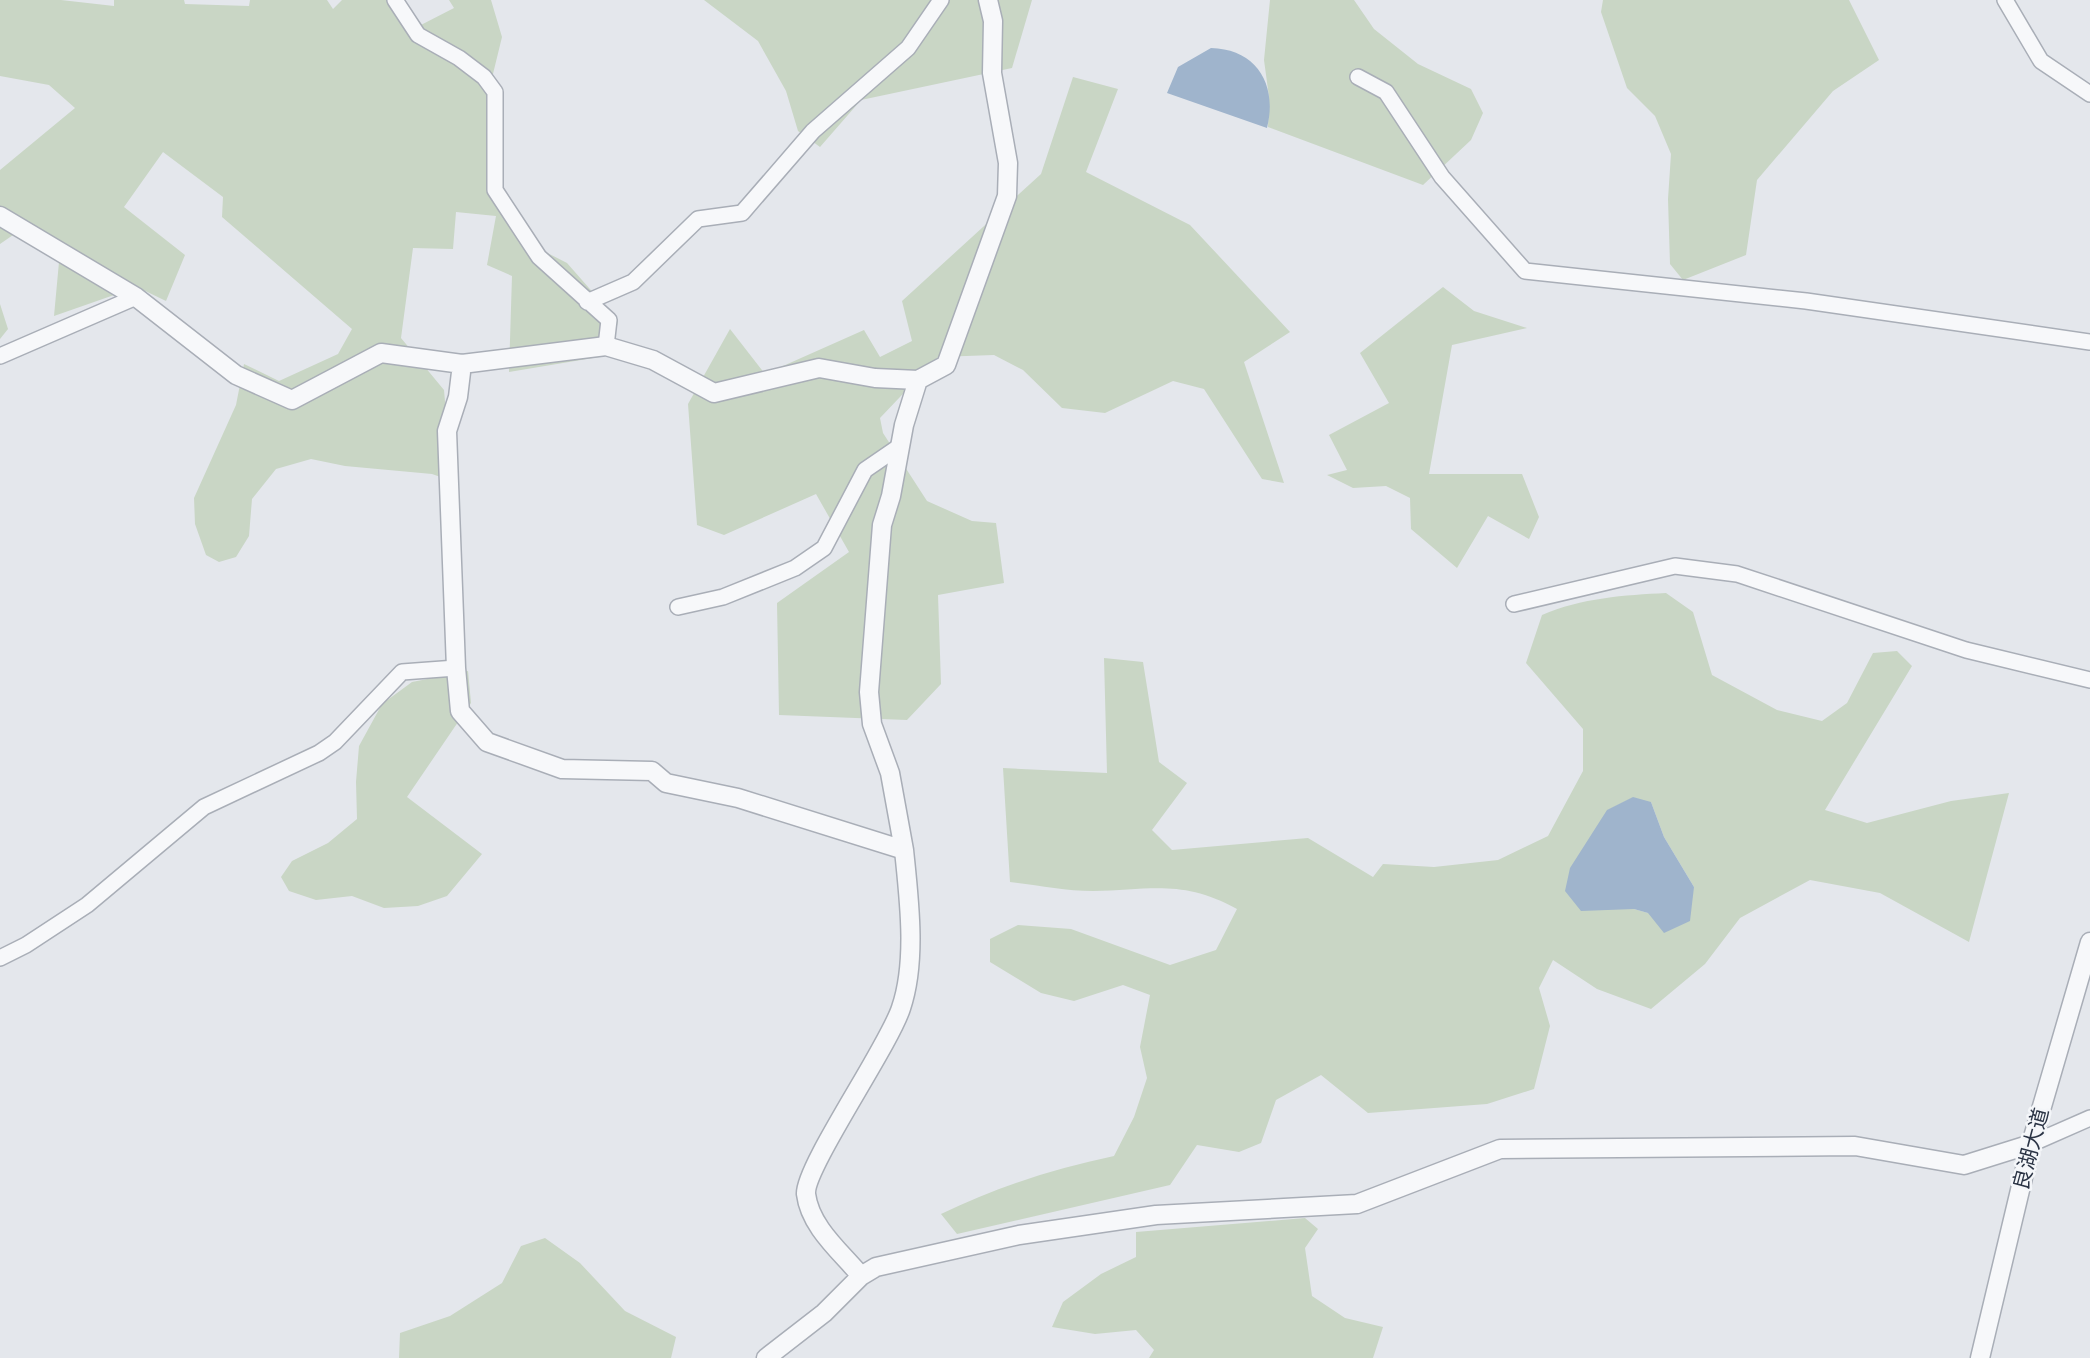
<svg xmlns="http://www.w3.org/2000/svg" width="2090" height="1358" font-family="'DM Sans','Noto Sans SC',sans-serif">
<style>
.green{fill:#c9d6c5;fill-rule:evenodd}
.water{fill:#9fb4cc}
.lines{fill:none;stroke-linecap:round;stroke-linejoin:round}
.minor-casing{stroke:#a9aeb7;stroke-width:18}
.tertiary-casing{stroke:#a9aeb7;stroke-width:21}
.minor{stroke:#f7f8fa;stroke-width:15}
.tertiary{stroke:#f7f8fa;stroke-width:18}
.labels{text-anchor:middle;stroke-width:5;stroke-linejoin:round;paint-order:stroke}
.street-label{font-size:21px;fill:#2b3445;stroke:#f4f6f9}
</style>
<rect width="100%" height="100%" fill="#e4e7ec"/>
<!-- green -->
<path class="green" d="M 0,0 L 61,0 L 114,6 L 114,0 L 184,0 L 185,4 L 249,6 L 250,0 L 327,0 L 333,9 L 342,0 L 401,0 L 417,27 L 454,8 L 449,0 L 491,0 L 502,37 L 491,82 L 490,190 L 520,239 L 567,263 L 618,321 L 611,355 L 509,372 L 512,276 L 487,265 L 496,216 L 456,212 L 453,249 L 413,248 L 401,338 L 444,390 L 452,481 L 432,474 L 345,466 L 311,459 L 276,469 L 252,499 L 249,536 L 236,557 L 219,562 L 206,555 L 195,524 L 194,498 L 236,405 L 244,364 L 279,381 L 338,354 L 352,329 L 222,217 L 223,197 L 163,152 L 124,207 L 185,255 L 166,301 L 137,287 L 54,316 L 59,262 L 16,233 L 0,244 L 0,170 L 75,108 L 49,85 L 0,76 Z
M 704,0 L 1032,0 L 1012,68 L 861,100 L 820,147 L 798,131 L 786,91 L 758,41 Z
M 1270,0 L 1354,0 L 1374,29 L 1418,64 L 1471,89 L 1483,113 L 1471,140 L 1423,185 L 1268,127 L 1269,97 L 1264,60 Z
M 1603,0 L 1849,0 L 1879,60 L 1833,91 L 1757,180 L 1746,255 L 1683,280 L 1670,264 L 1668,199 L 1671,154 L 1655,116 L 1627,88 L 1601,12 Z
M 1073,77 L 1118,89 L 1086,172 L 1190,225 L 1290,332 L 1244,362 L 1284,483 L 1262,479 L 1204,389 L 1173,381 L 1105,413 L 1062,408 L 1023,370 L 994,355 L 938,357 L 880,418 L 883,433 L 927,501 L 972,521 L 996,523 L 1004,583 L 938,595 L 941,684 L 907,720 L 779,715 L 777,603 L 849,552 L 816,494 L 724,535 L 697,525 L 688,404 L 730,329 L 765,374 L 864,330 L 880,357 L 912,341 L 902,301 L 1041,174 Z
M 1443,287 L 1474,311 L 1527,328 L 1452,345 L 1429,474 L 1522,474 L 1539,517 L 1529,539 L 1488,516 L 1457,568 L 1411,529 L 1410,498 L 1386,486 L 1353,488 L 1327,475 L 1347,470 L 1329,435 L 1389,403 L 1360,353 Z
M 0,304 L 8,329 L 0,339 Z
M 1666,593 L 1693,612 L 1712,675 L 1777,710 L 1822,721 L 1847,703 L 1873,653 L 1897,651 L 1912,666 L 1825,810 L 1867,823 L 1951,801 L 2009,793 L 1969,942 L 1880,893 L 1810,880 L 1740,918 L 1705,964 L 1651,1009 L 1597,989 L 1553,960 L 1539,988 L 1550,1026 L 1534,1089 L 1487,1104 L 1368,1113 L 1321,1075 L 1276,1100 L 1261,1143 L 1239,1152 L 1197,1145 L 1170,1185 L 957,1234 L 941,1214 C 996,1187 1053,1169 1114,1156 L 1134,1117 L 1147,1078 L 1140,1047 L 1150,995 L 1123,985 L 1074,1001 L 1041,993 L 990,962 L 990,939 L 1018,925 L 1071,929 L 1170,965 L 1216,950 L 1237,909 C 1183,879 1150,890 1093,891 C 1065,891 1037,885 1010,882 L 1003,768 L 1107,773 L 1104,658 L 1143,662 L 1159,762 L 1187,783 L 1152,830 L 1172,850 L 1308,838 L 1373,877 L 1383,864 L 1434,867 L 1498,860 L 1548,836 L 1583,771 L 1583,729 L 1526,663 L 1542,615 C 1581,598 1625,595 1666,593 ZM 1651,802 L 1664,837 L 1694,887 L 1648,913 L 1634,909 Z
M 468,671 L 471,703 L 407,797 L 482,854 L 447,896 L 418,906 L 384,908 L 352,896 L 316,900 L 289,891 L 281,877 L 292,861 L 328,843 L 357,819 L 356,782 L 359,746 L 382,704 L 412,682 Z
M 1305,1218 L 1318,1229 L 1305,1248 L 1312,1296 L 1345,1318 L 1383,1327 L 1373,1358 L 1149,1358 L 1154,1350 L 1136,1330 L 1095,1334 L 1052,1327 L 1063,1302 L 1101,1274 L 1136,1257 L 1136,1232 Z
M 545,1238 L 580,1263 L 625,1311 L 676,1337 L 671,1358 L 399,1358 L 400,1333 L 450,1316 L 502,1283 L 521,1246 Z"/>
<!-- water -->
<path class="water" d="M 1211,48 C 1256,49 1278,84 1267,128 L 1167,93 L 1178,67 Z
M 1633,797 L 1651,802 L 1664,837 L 1694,887 L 1690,921 L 1664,933 L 1648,913 L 1634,909 L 1581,911 L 1565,891 L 1570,868 L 1607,810 Z"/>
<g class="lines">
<!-- minor casing -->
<g class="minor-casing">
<path id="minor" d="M 395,0 L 418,35 L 459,58 L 484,77 L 495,92 L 495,190 L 539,257 L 609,320 L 606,346
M 2005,0 L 2041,61 L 2090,94
M 1358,77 L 1386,92 L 1442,177 L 1525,271 L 1806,301 L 2090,342
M 587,302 L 633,282 L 698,219 L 742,213 L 813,131 L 908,48 L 941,0
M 0,356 L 136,297
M 1514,604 L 1675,566 L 1737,574 L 1966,650 L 2090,680
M 678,607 L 723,597 L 795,568 L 824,548 L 865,470 L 900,446
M 0,958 L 26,945 L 87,905 L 204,807 L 319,753 L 335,742 L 402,672 L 456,668
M 2031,1144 L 2090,1118"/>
</g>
<!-- tertiary casing -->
<g class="tertiary-casing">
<path id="tertiary" d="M 0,216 L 136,297 L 236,375 L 292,400 L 381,353 L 462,364 L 606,346 L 653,360 L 714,393 L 819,368 L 875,378 L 918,380 L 946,365 L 1007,196 L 1008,163 L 992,73 L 993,21 L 988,0
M 462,364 L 458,397 L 447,431 L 456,668 L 460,711 L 487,742 L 562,769 L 652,771 L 666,783 L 738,798 L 904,850 L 890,773 L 872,724 L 869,692 L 882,525 L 891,496 L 904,425 L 918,380
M 861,1276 C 841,1252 810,1227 806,1194 C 804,1168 889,1046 901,1008 C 917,961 909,899 904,850
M 766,1358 L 824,1313 L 861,1276 L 876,1267 L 1019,1235 L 1156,1215 L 1357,1204 L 1500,1149 L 1855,1146 L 1964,1165 L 2031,1144
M 1980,1358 L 2031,1144 L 2090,942"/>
</g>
<!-- minor -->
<use href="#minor" class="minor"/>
<!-- tertiary -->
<use href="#tertiary" class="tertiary"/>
</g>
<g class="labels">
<!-- street labels -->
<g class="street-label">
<text transform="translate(2031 1149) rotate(-75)" y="7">良湖大道</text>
</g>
</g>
</svg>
